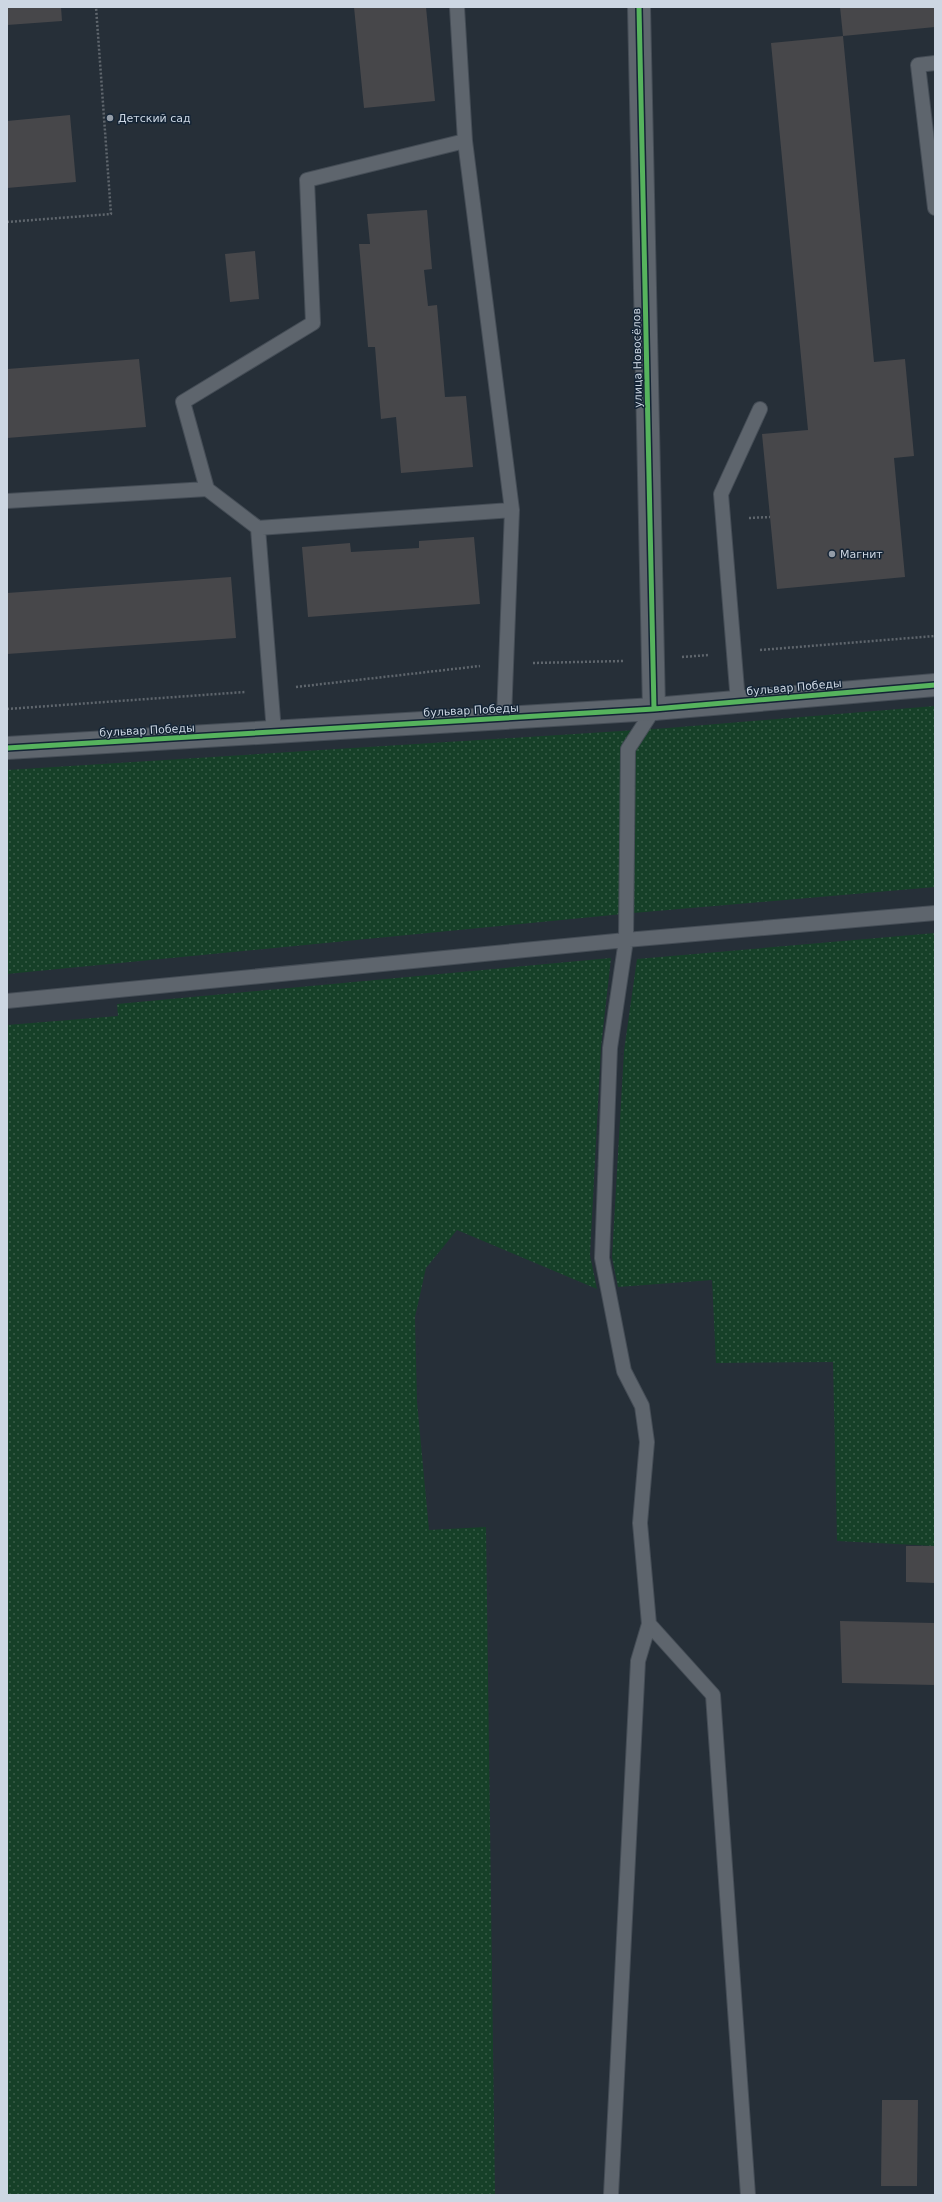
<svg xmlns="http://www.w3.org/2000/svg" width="942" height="2202" font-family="'DejaVu Sans',sans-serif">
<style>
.grass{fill:url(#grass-dots)}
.building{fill:#47474a}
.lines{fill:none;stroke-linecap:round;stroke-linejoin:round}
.service-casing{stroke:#454d56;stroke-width:16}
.minor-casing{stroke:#454d56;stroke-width:24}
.tertiary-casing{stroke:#454d56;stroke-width:24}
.path{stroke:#5f666d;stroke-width:2.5;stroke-dasharray:2 2;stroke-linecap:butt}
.service{stroke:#5e656d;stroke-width:14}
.minor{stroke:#5e656d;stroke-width:22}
.tertiary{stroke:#5e656d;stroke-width:22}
.cycleway-casing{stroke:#142435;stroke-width:8}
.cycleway{stroke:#56b35d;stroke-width:5}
.poi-dot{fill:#939ca7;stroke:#142435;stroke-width:1.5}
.labels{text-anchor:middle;stroke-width:3;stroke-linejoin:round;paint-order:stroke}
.poi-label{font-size:11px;fill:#cdd7e3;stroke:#142435;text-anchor:start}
.street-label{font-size:11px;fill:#cdd7e3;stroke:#142435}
</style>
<defs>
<pattern id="grass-dots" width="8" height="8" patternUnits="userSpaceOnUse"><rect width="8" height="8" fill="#164028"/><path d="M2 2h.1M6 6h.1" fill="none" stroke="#375b47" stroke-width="1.8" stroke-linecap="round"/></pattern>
</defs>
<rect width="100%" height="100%" fill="#262f38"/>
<!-- grass -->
<path class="grass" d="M 935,706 L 935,887 L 633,913 L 7,974 L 7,770 L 668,728 Z
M 935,933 L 935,1546 L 837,1541 L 833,1362 L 716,1363 L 712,1280 L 618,1287 L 612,1257 L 624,1051 L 637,959 Z
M 611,958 L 601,1047 L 590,1255 L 597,1289 L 457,1230 L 426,1268 L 415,1317 L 417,1402 L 429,1530 L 486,1527 L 495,2195 L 7,2195 L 7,1025 L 118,1016 L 117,1004 Z"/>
<!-- building -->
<path class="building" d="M 7,7 L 61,7 L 62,21 L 7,25 Z
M 354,7 L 426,7 L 435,101 L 364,108 Z
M 840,7 L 935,7 L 935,27 L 843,36 Z
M 843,36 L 874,362 L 905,359 L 914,456 L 894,458 L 905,577 L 777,589 L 762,434 L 808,430 L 771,43 Z
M 70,115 L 76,182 L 7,188 L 7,121 Z
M 427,210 L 432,269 L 424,270 L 428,306 L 437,305 L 445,397 L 466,396 L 473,467 L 401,473 L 396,417 L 381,419 L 375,347 L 368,347 L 359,244 L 370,244 L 367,214 Z
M 255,251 L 259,299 L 230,302 L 225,254 Z
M 139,359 L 146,427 L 7,438 L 7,369 Z
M 474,537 L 480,604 L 308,617 L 302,547 L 350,543 L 351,552 L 419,548 L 419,541 Z
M 231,577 L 236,638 L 7,654 L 7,593 Z
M 906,1546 L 935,1546 L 935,1583 L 906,1582 Z
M 840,1621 L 935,1623 L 935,1685 L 842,1683 Z
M 882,2100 L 918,2100 L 917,2186 L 881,2186 Z"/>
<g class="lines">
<!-- service casing -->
<g class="service-casing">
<path id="service" d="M 457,7 L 465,141 L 512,510 L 504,718
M 935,63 L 918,65 L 935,208
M 207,489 L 183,402 L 313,323 L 307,180 L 465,141
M 7,501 L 207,489 L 258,528 L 274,732
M 258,528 L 512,510
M 738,702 L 721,494 L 760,409
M 654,709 L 628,749 L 626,940 L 610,1048 L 602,1258 L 624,1371 L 642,1406 L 647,1442 L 640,1523 L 649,1624 L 713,1695 L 748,2195
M 7,1001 L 626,940 L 935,913
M 611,2195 L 638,1661 L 649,1624"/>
</g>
<!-- minor casing -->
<g class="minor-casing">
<path id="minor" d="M 639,7 L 654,709"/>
</g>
<!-- tertiary casing -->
<g class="tertiary-casing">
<path id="tertiary" d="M 7,748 L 654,709 L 935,685"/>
</g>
<!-- path -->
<path class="path" d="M 7,222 L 111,214 L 96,7
M 749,518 L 770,517
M 760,650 L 935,636
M 682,657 L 709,655
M 533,663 L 623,661
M 296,687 L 480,666
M 7,709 L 245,692"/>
<!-- service -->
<use href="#service" class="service"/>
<!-- minor -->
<use href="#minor" class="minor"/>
<!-- tertiary -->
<use href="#tertiary" class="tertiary"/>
<!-- cycleway casing -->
<g class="cycleway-casing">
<path id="cycleway" d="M 639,7 L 654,709
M 7,748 L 654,709 L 935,685"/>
</g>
<!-- cycleway -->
<use href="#cycleway" class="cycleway"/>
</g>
<!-- markers -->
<g class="poi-dot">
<circle cx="110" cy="118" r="4"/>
<circle cx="832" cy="554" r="4"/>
</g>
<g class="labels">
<!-- poi labels -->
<g class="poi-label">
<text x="118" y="122">Детский сад</text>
<text x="840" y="558">Магнит</text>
</g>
<!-- street labels -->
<g class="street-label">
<text transform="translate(637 358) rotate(-91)" y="4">улица Новосёлов</text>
<text transform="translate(794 687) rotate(-5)" y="4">бульвар Победы</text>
<text transform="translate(471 710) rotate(-3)" y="4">бульвар Победы</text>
<text transform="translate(147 730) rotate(-3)" y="4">бульвар Победы</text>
</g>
</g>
<!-- border -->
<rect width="942" height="2202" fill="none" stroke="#cdd7e3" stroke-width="16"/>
</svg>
